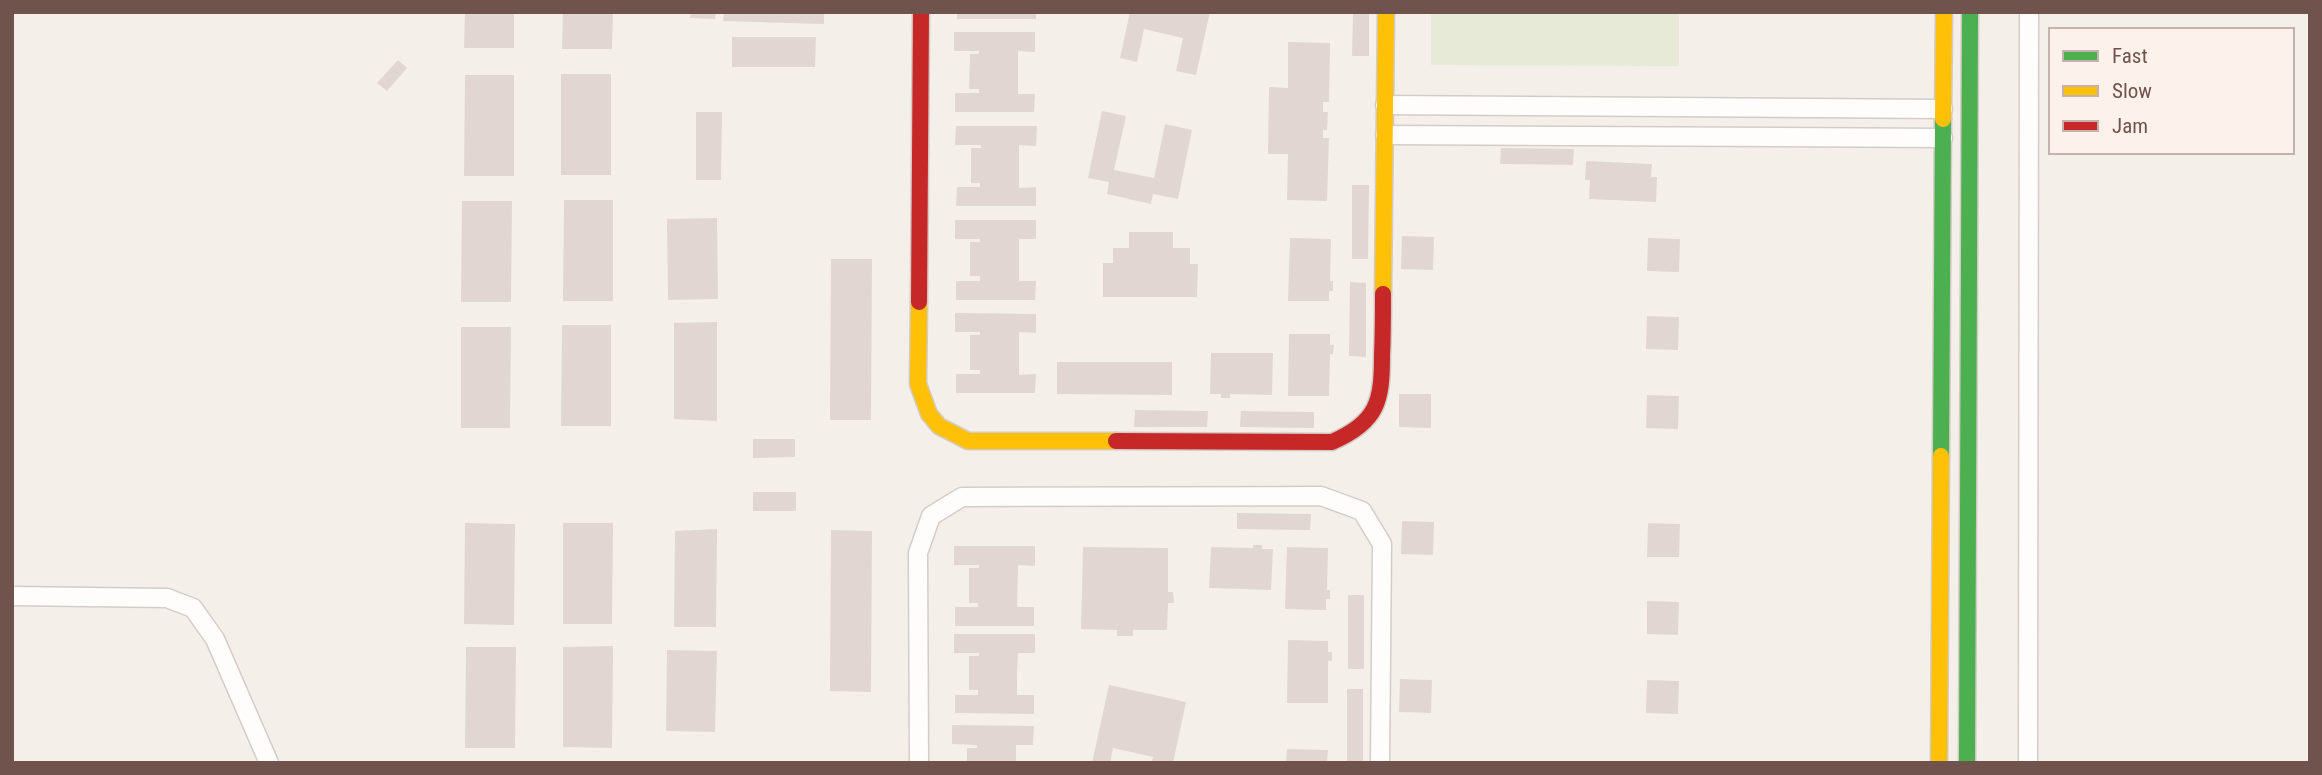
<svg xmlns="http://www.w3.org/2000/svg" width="2322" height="775" font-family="'Roboto Condensed',sans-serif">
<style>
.green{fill:#e6ead6}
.building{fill:#e1d6d2}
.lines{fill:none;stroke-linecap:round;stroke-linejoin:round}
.street-casing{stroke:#d4ccc8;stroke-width:21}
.fast-casing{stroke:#d4cac6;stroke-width:19}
.slow-casing{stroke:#d4cac6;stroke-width:19}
.jam-casing{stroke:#d4cac6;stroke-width:19}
.street{stroke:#fefdfc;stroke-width:18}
.fast{stroke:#4caf50;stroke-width:16}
.slow{stroke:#ffc107;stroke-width:16}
.jam{stroke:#c62828;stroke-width:16}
</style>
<rect width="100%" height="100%" fill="#f5efea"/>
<!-- green -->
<path class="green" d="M 1431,12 L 1679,12 L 1679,66 L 1431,65 Z"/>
<!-- building -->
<path class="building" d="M 465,12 L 514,12 L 514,48 L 464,48 Z
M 563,12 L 613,12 L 612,49 L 562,49 Z
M 691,12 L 716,12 L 715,19 L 690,18 Z
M 724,12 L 824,12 L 824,24 L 723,21 Z
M 957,12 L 1036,12 L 1036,19 L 957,19 Z
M 1130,12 L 1210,12 L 1196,75 L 1176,71 L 1183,38 L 1144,29 L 1137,62 L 1120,58 Z
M 1353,12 L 1369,12 L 1369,56 L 1352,56 Z
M 954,32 L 1035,32 L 1035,52 L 1018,51 L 1018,94 L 1035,94 L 1034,112 L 955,112 L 955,93 L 979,93 L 979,89 L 969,89 L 970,54 L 979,54 L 979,51 L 954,51 Z
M 732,37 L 816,37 L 815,67 L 732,67 Z
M 1288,42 L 1330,43 L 1329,102 L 1323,102 L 1323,112 L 1328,112 L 1327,130 L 1323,130 L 1323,138 L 1329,138 L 1327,201 L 1287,200 L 1288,154 L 1268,154 L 1269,87 L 1288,88 Z
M 398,60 L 407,68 L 387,91 L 377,83 Z
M 561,74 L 611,74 L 611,175 L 561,175 Z
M 465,75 L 514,75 L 514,176 L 464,176 Z
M 1102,111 L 1126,116 L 1114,170 L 1154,178 L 1165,124 L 1192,130 L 1178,199 L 1153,194 L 1151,204 L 1107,194 L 1109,182 L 1088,178 Z
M 696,112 L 722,112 L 721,180 L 696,180 Z
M 956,126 L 1037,126 L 1036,146 L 1019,145 L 1019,188 L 1036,187 L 1036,206 L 956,206 L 957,187 L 980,187 L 980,183 L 971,183 L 971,148 L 981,148 L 981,145 L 955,145 Z
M 1501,148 L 1574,149 L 1573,165 L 1500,164 Z
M 1586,161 L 1652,164 L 1651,177 L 1657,177 L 1656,202 L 1589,199 L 1590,180 L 1585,180 Z
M 1352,185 L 1369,185 L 1368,259 L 1352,259 Z
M 564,200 L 613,200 L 613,301 L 563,301 Z
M 462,201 L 512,201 L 511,302 L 461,302 Z
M 717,218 L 718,299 L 668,300 L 667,219 Z
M 955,220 L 1036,220 L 1036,239 L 1019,239 L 1019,281 L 1036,281 L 1035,300 L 956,300 L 956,281 L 980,281 L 980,276 L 970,276 L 970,242 L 980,242 L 980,239 L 955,239 Z
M 1129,232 L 1173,232 L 1173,248 L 1190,248 L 1190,264 L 1198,264 L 1197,297 L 1103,297 L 1103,263 L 1113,263 L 1113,248 L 1129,248 Z
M 1402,236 L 1434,237 L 1433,270 L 1401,269 Z
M 1290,238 L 1331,239 L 1330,281 L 1333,281 L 1333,291 L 1329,291 L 1329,301 L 1288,301 Z
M 1648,238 L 1680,239 L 1679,272 L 1647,271 Z
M 831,259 L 872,259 L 871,420 L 830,420 Z
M 1350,282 L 1366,283 L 1366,357 L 1349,356 Z
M 955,313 L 1036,314 L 1036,333 L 1019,332 L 1019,375 L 1036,374 L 1035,393 L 956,393 L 956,374 L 980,374 L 980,370 L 970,370 L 970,335 L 980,335 L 980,332 L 955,332 Z
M 1647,316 L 1679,317 L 1678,350 L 1646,349 Z
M 717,322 L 717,421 L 674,419 L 674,323 Z
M 562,325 L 611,325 L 611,426 L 561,426 Z
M 461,327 L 511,327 L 510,428 L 461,428 Z
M 1289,334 L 1330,334 L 1330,345 L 1334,345 L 1333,354 L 1330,354 L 1329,396 L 1288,396 Z
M 1211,353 L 1273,353 L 1272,395 L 1230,394 L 1230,398 L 1221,398 L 1221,394 L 1210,394 Z
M 1057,362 L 1172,362 L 1172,395 L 1057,394 Z
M 1399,394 L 1431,394 L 1431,428 L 1399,427 Z
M 1647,395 L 1679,396 L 1678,429 L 1646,428 Z
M 1135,410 L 1208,411 L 1207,427 L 1134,427 Z
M 1241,411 L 1314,412 L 1314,428 L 1240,427 Z
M 753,439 L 795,439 L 795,457 L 753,458 Z
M 753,492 L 796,492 L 796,511 L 753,511 Z
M 1237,513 L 1311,514 L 1310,530 L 1237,529 Z
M 1402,521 L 1434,522 L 1433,555 L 1401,554 Z
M 465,523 L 515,524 L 514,625 L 464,624 Z
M 563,523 L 613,523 L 612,624 L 563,624 Z
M 1648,523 L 1680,524 L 1679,557 L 1647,557 Z
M 717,529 L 716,627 L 674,627 L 675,531 Z
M 831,530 L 872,531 L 871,692 L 830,691 Z
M 1253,545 L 1262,545 L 1262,549 L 1273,549 L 1271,590 L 1209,588 L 1211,547 L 1253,548 Z
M 954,546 L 1035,546 L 1035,566 L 1018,565 L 1017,607 L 1034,607 L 1034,626 L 955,626 L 955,607 L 978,607 L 978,603 L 969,603 L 969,568 L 979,568 L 979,565 L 954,565 Z
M 1083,547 L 1168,548 L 1168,592 L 1173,592 L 1174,603 L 1168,603 L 1167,630 L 1133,630 L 1133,636 L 1117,636 L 1117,630 L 1081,629 Z
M 1287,547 L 1328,548 L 1327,590 L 1330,590 L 1330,599 L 1326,599 L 1326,610 L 1285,609 Z
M 1348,595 L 1364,595 L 1364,669 L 1348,669 Z
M 1647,601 L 1679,602 L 1678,635 L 1647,634 Z
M 954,634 L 1035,634 L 1035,653 L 1018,653 L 1017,674 L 1017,695 L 1034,695 L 1034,714 L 955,713 L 955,695 L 978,695 L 978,690 L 969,690 L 969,656 L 979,656 L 979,653 L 954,653 Z
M 1288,640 L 1328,641 L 1328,652 L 1332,652 L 1332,661 L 1328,661 L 1328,703 L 1287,703 Z
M 613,646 L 612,748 L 563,747 L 563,647 Z
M 466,647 L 516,647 L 515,748 L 465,748 Z
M 667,650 L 717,651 L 715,732 L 666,731 Z
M 1400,679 L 1432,680 L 1431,713 L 1399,712 Z
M 1647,680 L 1679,681 L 1678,714 L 1646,713 Z
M 1109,685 L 1186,702 L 1173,763 L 1151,763 L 1153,757 L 1113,748 L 1110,763 L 1092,763 Z
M 1347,689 L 1363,689 L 1363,763 L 1347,763 Z
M 952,725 L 1034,726 L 1033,745 L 1016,745 L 1016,763 L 967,763 L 967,748 L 977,748 L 977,745 L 952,744 Z
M 1287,749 L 1328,750 L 1327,763 L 1286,763 Z"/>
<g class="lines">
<!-- street casing -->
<g class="street-casing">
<path id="street" d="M 1385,105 L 1943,109
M 1385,135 L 1943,138
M 12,596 L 167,598 L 193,608 L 215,639 L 269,763
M 919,763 L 918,553 L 931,516 L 962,497 L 1321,496 L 1362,511 L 1382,544 L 1380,763
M 2028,763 L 2029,12"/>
</g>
<!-- fast casing -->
<g class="fast-casing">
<path id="fast" d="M 1941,456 L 1943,119
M 1967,763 L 1970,12"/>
</g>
<!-- slow casing -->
<g class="slow-casing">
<path id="slow" d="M 1943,119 L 1944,12
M 1383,294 L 1386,12
M 919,302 L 918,384 L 929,414 L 939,426 L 968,441 L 1116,441
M 1939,763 L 1941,456"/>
</g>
<!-- jam casing -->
<g class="jam-casing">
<path id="jam" d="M 919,302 L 921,12
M 1116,441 L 1332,442 C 1378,422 1382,401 1382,355 C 1383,334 1383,314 1383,294"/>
</g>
<!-- street -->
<use href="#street" class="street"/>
<!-- fast -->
<use href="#fast" class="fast"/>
<!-- slow -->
<use href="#slow" class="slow"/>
<!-- jam -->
<use href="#jam" class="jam"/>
</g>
<!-- border -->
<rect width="2322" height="775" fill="none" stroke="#70534d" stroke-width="28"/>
<!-- legend -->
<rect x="2049" y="28" width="245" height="126" fill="#fdf2eb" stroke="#c5b2ac" stroke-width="2"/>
<rect x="2063" y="51" width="35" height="10" fill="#4caf50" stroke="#c5b2ac" stroke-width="2"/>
<text x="2112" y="63" font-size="21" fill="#70534d">Fast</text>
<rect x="2063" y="86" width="35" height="10" fill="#ffc107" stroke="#c5b2ac" stroke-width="2"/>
<text x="2112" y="98" font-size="21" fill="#70534d">Slow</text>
<rect x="2063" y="121" width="35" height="10" fill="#c62828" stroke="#c5b2ac" stroke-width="2"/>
<text x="2112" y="133" font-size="21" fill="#70534d">Jam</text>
</svg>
